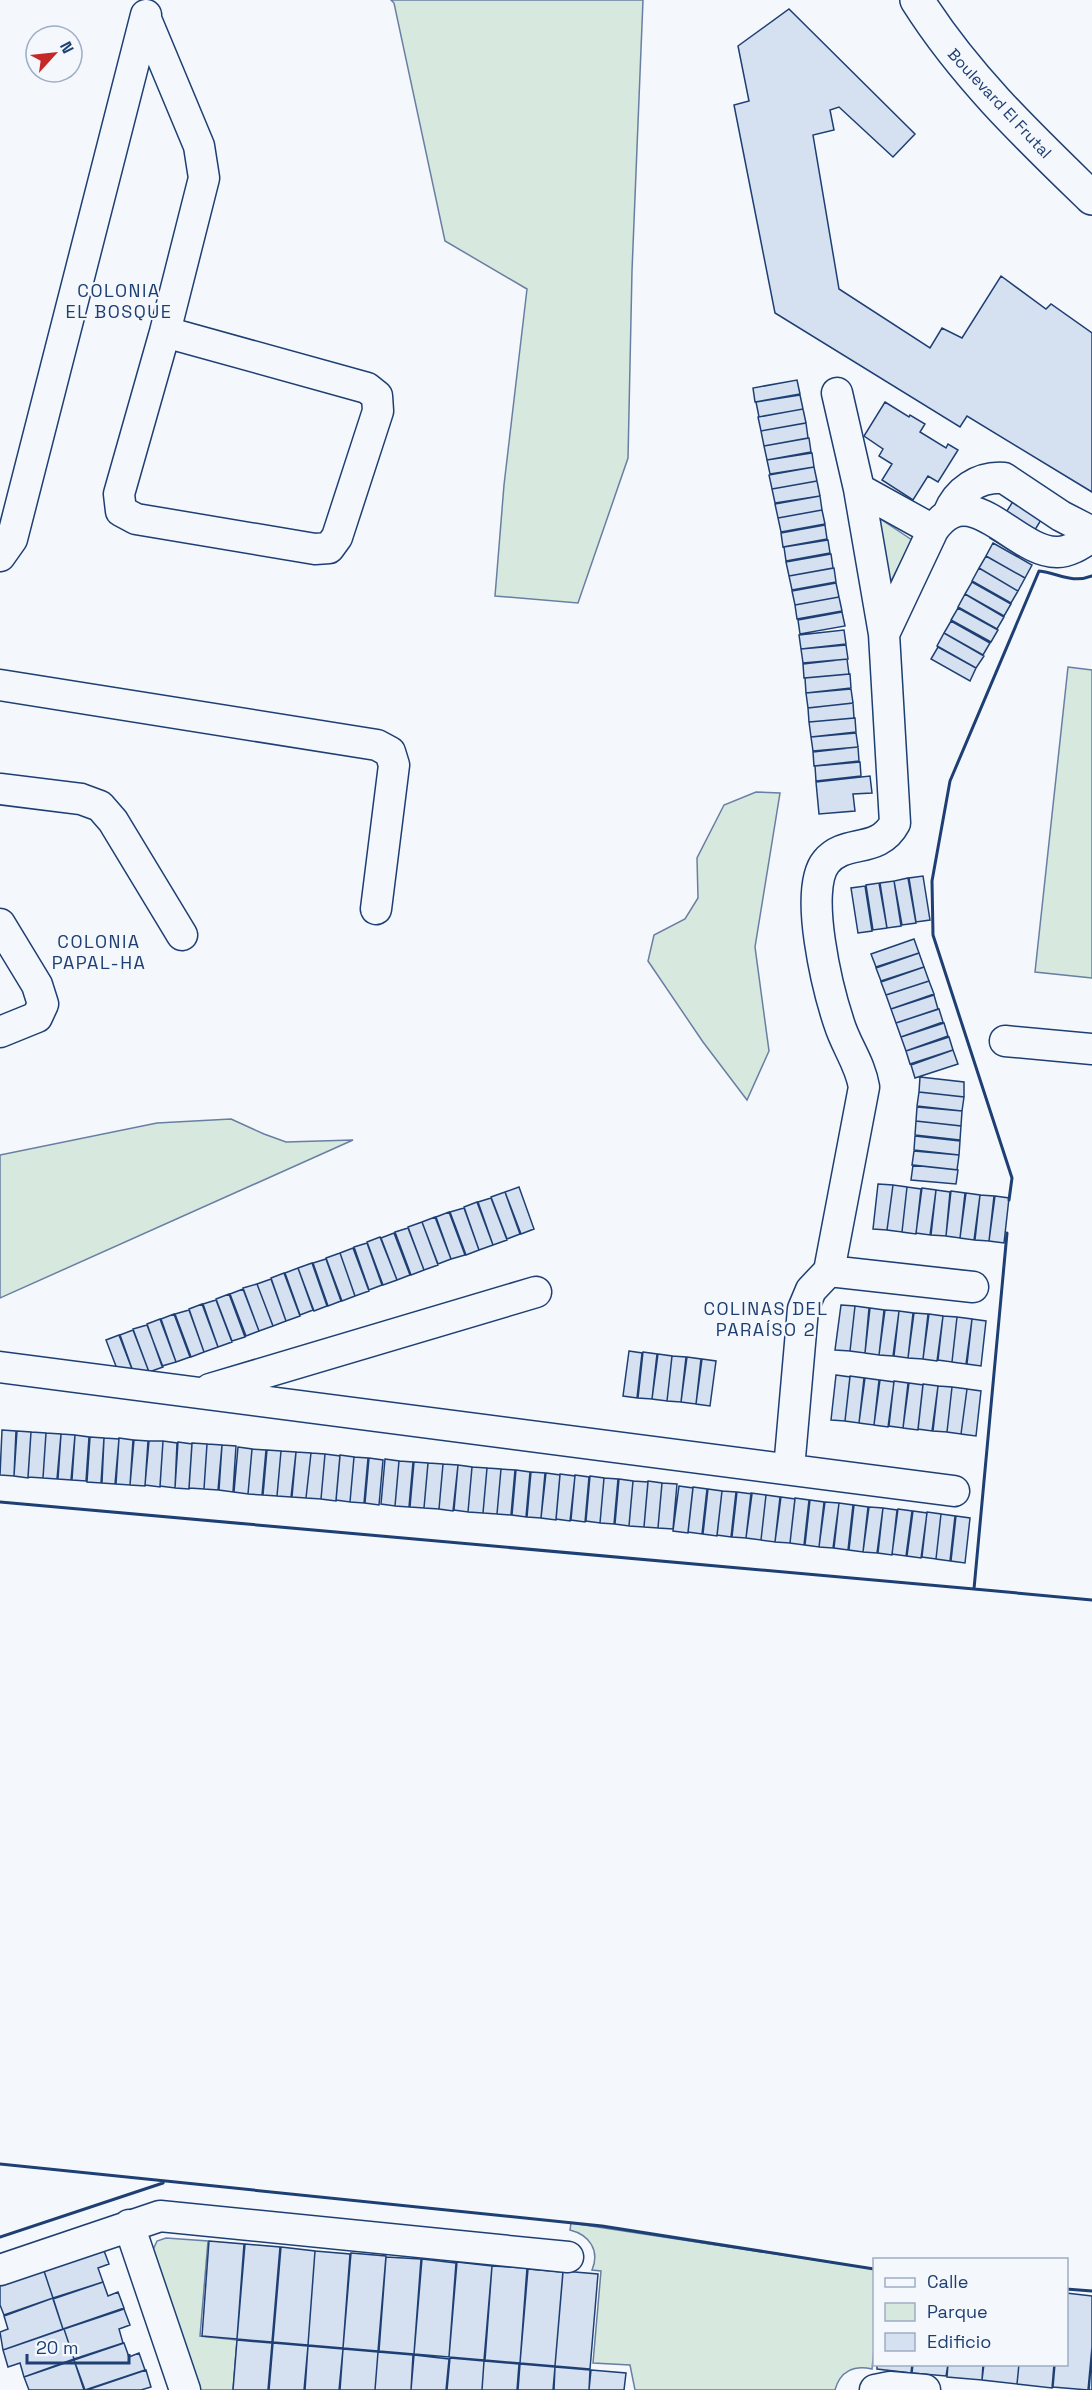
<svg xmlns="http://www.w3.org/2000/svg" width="1092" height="2390" font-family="'Space Grotesk',sans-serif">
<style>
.green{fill:#d7e8df;stroke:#687fa3;stroke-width:1.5}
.building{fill:#d5e0f0;stroke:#1d3f73;stroke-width:1.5}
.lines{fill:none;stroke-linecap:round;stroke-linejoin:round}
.street-casing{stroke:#1d3f73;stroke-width:33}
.primary-casing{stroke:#1d3f73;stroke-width:36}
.street{stroke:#f4f7fb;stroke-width:30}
.primary{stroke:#f4f7fb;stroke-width:33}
.wall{stroke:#1d3f73;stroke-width:3}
.labels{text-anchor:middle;stroke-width:4.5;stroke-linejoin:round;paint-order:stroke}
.street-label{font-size:16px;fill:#1d3f73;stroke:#f4f7fb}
.neighbourhood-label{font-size:18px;letter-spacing:1.5px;fill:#1d3f73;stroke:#f4f7fb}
</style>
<rect width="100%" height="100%" fill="#f4f7fb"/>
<!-- green -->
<path class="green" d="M 391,0 L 643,0 L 632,271 L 628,458 L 578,603 L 495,596 L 504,485 L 527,289 L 445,241 L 394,3 Z
M 879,518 L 912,540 L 888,587 Z
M 1068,667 L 1092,670 L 1092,978 L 1035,972 Z
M 756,792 L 780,793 L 755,947 L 769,1051 L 747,1100 L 703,1042 L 648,961 L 654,935 L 685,919 L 698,898 L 697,858 L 724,805 Z
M 231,1119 L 264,1134 L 286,1142 L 353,1140 L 0,1298 L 0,1155 L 157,1123 Z
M 571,2223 L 874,2269 L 874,2349 L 872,2369 C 854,2365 840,2371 835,2390 L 635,2390 L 630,2365 L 593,2363 L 601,2271 L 592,2270 C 600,2251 590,2235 570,2230 Z
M 166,2238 L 208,2241 L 200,2336 L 237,2340 L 233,2390 L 200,2390 L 152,2252 L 157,2241 Z"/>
<!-- building -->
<path class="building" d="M 789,9 L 915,134 L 893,157 L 839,107 L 830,110 L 834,130 L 813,135 L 839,289 L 930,348 L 942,328 L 962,338 L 1001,276 L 1046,309 L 1051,304 L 1092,333 L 1092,492 L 967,416 L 960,427 L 775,313 L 734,105 L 749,101 L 738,46 Z
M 797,380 L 800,394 L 755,402 L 753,388 Z
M 800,395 L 803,409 L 759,417 L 756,402 Z
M 885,402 L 909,417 L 910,415 L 925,424 L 920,432 L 946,448 L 948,444 L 958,450 L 938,482 L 928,476 L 913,500 L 882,480 L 892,464 L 879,456 L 883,449 L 864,436 Z
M 803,409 L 806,423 L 761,431 L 758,417 Z
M 806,423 L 808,438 L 764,446 L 761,431 Z
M 809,438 L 811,452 L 767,460 L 764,446 Z
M 812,453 L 814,467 L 770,474 L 767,460 Z
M 814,467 L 817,481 L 772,489 L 769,475 Z
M 1027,479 L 1055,497 L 1019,556 L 990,538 Z
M 817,481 L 820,496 L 775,503 L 772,489 Z
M 820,496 L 822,510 L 778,518 L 775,504 Z
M 822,510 L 825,524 L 781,532 L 778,518 Z
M 825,525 L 827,539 L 783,547 L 781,533 Z
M 828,540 L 830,553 L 786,561 L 784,547 Z
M 993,543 L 1032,565 L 1025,578 L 986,556 Z
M 831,554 L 833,568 L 789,576 L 786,562 Z
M 986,556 L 1025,578 L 1018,591 L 979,568 Z
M 834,568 L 836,582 L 792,590 L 789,576 Z
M 979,568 L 1018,591 L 1011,603 L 972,581 Z
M 972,582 L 1011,604 L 1004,616 L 965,594 Z
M 836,583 L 839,597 L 795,605 L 792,591 Z
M 965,594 L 1004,617 L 997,629 L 958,607 Z
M 839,597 L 842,611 L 797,619 L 795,605 Z
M 958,608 L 998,630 L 991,642 L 951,620 Z
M 842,612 L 845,626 L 800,634 L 798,620 Z
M 951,621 L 990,643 L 983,655 L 944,633 Z
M 844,630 L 846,644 L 801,649 L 799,635 Z
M 944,633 L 984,656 L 976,668 L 937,646 Z
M 846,645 L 848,659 L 803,663 L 801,649 Z
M 938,647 L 976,668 L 970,681 L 931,659 Z
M 847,659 L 849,674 L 804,678 L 803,664 Z
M 850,674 L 851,688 L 806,693 L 805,678 Z
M 851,689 L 853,703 L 808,708 L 806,693 Z
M 853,703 L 854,718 L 809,722 L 808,708 Z
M 855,718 L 856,732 L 811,737 L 809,722 Z
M 856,733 L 858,747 L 813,751 L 811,737 Z
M 858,747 L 859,761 L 814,766 L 813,752 Z
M 860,762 L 861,776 L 816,781 L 815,766 Z
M 870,776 L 872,793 L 853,794 L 855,811 L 819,814 L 816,782 Z
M 923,876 L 930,920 L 916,922 L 909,878 Z
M 908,878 L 916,923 L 902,925 L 894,881 Z
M 894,881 L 901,926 L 887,928 L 880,883 Z
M 879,883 L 887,928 L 873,930 L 866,885 Z
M 865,886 L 872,931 L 858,933 L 851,888 Z
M 914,939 L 919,953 L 876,967 L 871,954 Z
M 919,953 L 924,967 L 881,981 L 876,968 Z
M 924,967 L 929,981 L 886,995 L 881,982 Z
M 929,981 L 934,994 L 891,1009 L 886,995 Z
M 934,995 L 938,1009 L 896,1023 L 891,1009 Z
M 939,1009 L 943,1022 L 901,1037 L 896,1023 Z
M 944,1023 L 948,1036 L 906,1051 L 901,1037 Z
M 949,1037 L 953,1050 L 910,1064 L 906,1051 Z
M 953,1050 L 958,1064 L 915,1078 L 911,1065 Z
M 920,1077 L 964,1082 L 964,1097 L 919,1092 Z
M 919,1092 L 964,1097 L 962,1111 L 917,1106 Z
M 917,1107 L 962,1111 L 961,1126 L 916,1121 Z
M 916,1121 L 961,1126 L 960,1140 L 915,1135 Z
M 915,1136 L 960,1141 L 959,1155 L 914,1150 Z
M 914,1151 L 959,1155 L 957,1170 L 912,1165 Z
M 913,1165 L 958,1170 L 956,1184 L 911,1180 Z
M 878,1184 L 893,1185 L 887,1230 L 873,1229 Z
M 893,1185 L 907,1187 L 902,1232 L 887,1230 Z
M 519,1187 L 534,1229 L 521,1234 L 505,1192 Z
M 907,1187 L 921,1189 L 916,1234 L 902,1232 Z
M 922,1188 L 936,1190 L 930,1235 L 916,1233 Z
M 936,1190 L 950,1192 L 946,1236 L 931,1235 Z
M 951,1191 L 965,1193 L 960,1238 L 946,1236 Z
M 505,1192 L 520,1234 L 507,1239 L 491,1197 Z
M 966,1193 L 980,1195 L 974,1240 L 960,1238 Z
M 980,1195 L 994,1196 L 989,1241 L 975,1240 Z
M 995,1196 L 1009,1198 L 1004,1243 L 989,1241 Z
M 491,1198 L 507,1240 L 493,1245 L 478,1202 Z
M 477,1202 L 493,1245 L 479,1250 L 464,1207 Z
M 464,1208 L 479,1250 L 466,1255 L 450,1212 Z
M 449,1212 L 465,1255 L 451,1259 L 436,1217 Z
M 435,1217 L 451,1259 L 438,1264 L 422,1222 Z
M 422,1222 L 438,1265 L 424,1270 L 408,1227 Z
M 408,1228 L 424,1270 L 411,1275 L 395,1232 Z
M 394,1233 L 410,1275 L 397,1280 L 381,1238 Z
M 380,1237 L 397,1280 L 383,1285 L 367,1242 Z
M 367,1243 L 382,1285 L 369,1290 L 354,1247 Z
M 353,1248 L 369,1291 L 355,1296 L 340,1253 Z
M 340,1253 L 355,1296 L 342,1301 L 326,1258 Z
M 326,1259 L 341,1301 L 328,1306 L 313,1263 Z
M 312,1263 L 327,1306 L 314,1311 L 298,1268 Z
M 298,1268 L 313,1310 L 300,1315 L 285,1273 Z
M 284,1273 L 300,1316 L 286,1321 L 271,1278 Z
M 271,1279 L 286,1321 L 273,1326 L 257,1284 Z
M 257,1284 L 273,1326 L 259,1331 L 243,1288 Z
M 243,1289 L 259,1331 L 246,1336 L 230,1294 Z
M 229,1294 L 245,1337 L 232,1341 L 216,1299 Z
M 216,1300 L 232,1342 L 218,1347 L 203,1304 Z
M 202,1304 L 218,1347 L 204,1352 L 189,1309 Z
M 841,1305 L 855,1306 L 850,1351 L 835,1350 Z
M 855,1306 L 869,1308 L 865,1353 L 850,1351 Z
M 870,1308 L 884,1310 L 879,1355 L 865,1353 Z
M 189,1310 L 204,1352 L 191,1357 L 175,1314 Z
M 885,1310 L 899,1311 L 893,1356 L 879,1355 Z
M 899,1311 L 913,1313 L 908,1358 L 894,1356 Z
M 914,1313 L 928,1314 L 923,1359 L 908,1358 Z
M 174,1314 L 190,1357 L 176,1362 L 161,1319 Z
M 929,1314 L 943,1316 L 937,1361 L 923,1359 Z
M 943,1316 L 957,1317 L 952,1362 L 938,1360 Z
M 957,1317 L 972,1319 L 966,1364 L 952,1362 Z
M 160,1319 L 176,1362 L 162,1366 L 147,1324 Z
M 972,1319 L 986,1321 L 981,1366 L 967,1364 Z
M 147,1325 L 163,1367 L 149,1372 L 133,1329 Z
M 133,1330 L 149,1372 L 135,1377 L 120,1335 Z
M 119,1335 L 135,1377 L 122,1382 L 106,1340 Z
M 629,1351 L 642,1353 L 637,1398 L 623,1396 Z
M 643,1352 L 657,1354 L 652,1399 L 638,1398 Z
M 658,1354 L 672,1356 L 667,1401 L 652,1399 Z
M 672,1356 L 686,1357 L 681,1402 L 667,1401 Z
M 687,1357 L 701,1359 L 696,1404 L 681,1402 Z
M 702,1359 L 716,1361 L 710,1406 L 696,1404 Z
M 836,1375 L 850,1377 L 845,1421 L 831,1420 Z
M 850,1376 L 864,1378 L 859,1423 L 845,1421 Z
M 865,1378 L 879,1380 L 874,1425 L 859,1423 Z
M 880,1380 L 894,1382 L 888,1427 L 874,1425 Z
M 894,1381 L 908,1383 L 903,1428 L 889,1426 Z
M 909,1383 L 923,1385 L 918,1430 L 903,1428 Z
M 923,1384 L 938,1386 L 932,1431 L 918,1429 Z
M 938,1386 L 952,1387 L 947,1432 L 933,1431 Z
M 952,1387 L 967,1389 L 961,1434 L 947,1432 Z
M 967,1389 L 981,1391 L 976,1436 L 961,1434 Z
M 2,1430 L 16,1431 L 14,1476 L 0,1475 Z
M 17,1431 L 31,1432 L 28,1478 L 14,1476 Z
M 31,1432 L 46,1433 L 43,1478 L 28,1477 Z
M 46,1433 L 61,1434 L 57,1479 L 43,1478 Z
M 61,1434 L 75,1435 L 71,1480 L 58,1479 Z
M 75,1435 L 89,1437 L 86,1481 L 72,1480 Z
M 90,1437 L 104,1438 L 101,1483 L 87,1482 Z
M 104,1438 L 119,1439 L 115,1484 L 102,1483 Z
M 119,1438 L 133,1440 L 130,1485 L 116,1484 Z
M 134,1440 L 148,1441 L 145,1486 L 130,1485 Z
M 149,1441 L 163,1441 L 160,1487 L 145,1485 Z
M 163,1441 L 177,1443 L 175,1488 L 160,1486 Z
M 178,1442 L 192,1444 L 189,1489 L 175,1488 Z
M 192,1443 L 207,1444 L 204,1489 L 189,1488 Z
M 207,1444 L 222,1445 L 218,1490 L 204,1489 Z
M 222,1445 L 236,1446 L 233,1492 L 219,1490 Z
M 238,1447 L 252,1449 L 248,1494 L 234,1492 Z
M 252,1449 L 266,1450 L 262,1495 L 248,1494 Z
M 267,1450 L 281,1451 L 277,1496 L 263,1495 Z
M 281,1451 L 296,1452 L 291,1497 L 277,1496 Z
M 296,1452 L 311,1453 L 306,1498 L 292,1497 Z
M 311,1453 L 325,1454 L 321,1499 L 306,1498 Z
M 325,1454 L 340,1456 L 336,1501 L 321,1499 Z
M 340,1455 L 354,1457 L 350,1502 L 336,1500 Z
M 354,1457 L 368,1458 L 364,1503 L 350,1502 Z
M 369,1458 L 383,1460 L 379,1505 L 365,1503 Z
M 385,1459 L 399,1461 L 395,1506 L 381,1504 Z
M 399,1461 L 413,1462 L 409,1507 L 395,1506 Z
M 414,1462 L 428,1463 L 424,1508 L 410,1507 Z
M 428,1463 L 443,1464 L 439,1509 L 424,1508 Z
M 443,1464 L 458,1465 L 453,1511 L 439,1509 Z
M 458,1465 L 472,1467 L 468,1512 L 454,1510 Z
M 472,1467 L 487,1468 L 483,1513 L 468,1512 Z
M 487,1468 L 501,1469 L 497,1514 L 483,1513 Z
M 501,1469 L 515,1470 L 511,1515 L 497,1514 Z
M 516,1470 L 530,1472 L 526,1517 L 512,1515 Z
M 531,1472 L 545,1473 L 541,1518 L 527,1517 Z
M 546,1473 L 560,1475 L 556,1520 L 541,1518 Z
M 560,1474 L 575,1476 L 570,1521 L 556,1519 Z
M 575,1475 L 589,1477 L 585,1522 L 571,1520 Z
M 590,1476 L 604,1478 L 600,1523 L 586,1521 Z
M 604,1478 L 618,1479 L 614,1524 L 600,1523 Z
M 619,1479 L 633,1481 L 629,1526 L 615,1524 Z
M 633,1481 L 648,1482 L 644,1527 L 629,1526 Z
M 648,1481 L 662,1483 L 658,1528 L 644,1527 Z
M 662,1483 L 677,1484 L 673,1529 L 658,1528 Z
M 679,1486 L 693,1488 L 688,1533 L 673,1531 Z
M 693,1487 L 707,1489 L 702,1534 L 688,1532 Z
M 708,1489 L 722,1491 L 717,1536 L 703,1534 Z
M 722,1491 L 736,1492 L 731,1537 L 717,1535 Z
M 737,1492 L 752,1494 L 746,1538 L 732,1537 Z
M 751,1493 L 766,1495 L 761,1540 L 746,1538 Z
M 766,1495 L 780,1497 L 775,1542 L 761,1540 Z
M 781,1497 L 795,1499 L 790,1543 L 775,1542 Z
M 795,1498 L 809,1500 L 804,1545 L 790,1543 Z
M 810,1500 L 824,1502 L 819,1547 L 805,1545 Z
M 825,1502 L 839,1503 L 833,1548 L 819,1547 Z
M 839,1503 L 853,1505 L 848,1550 L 834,1548 Z
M 854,1505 L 868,1507 L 863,1552 L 849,1550 Z
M 869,1507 L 883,1508 L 877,1553 L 863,1552 Z
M 883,1508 L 897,1510 L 892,1555 L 878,1553 Z
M 898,1509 L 912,1511 L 906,1556 L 892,1554 Z
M 913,1511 L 927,1513 L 921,1558 L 907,1556 Z
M 927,1512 L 941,1514 L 936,1559 L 922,1557 Z
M 941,1514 L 955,1516 L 950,1561 L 936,1559 Z
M 956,1516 L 970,1518 L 965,1563 L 951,1561 Z
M 209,2241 L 244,2244 L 237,2339 L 202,2336 Z
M 245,2244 L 280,2247 L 272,2342 L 237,2339 Z
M 281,2247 L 315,2251 L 308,2345 L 273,2342 Z
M 103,2248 L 109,2264 L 98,2268 L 103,2282 L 53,2298 L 43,2268 Z
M 315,2251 L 350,2254 L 343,2348 L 308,2345 Z
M 351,2253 L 386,2256 L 378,2351 L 343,2348 Z
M 386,2257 L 421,2259 L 414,2354 L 379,2351 Z
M 422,2259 L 456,2263 L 449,2357 L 414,2354 Z
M 457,2262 L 492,2266 L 484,2360 L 449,2357 Z
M 492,2266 L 527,2268 L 520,2363 L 485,2360 Z
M 43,2268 L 53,2298 L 4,2315 L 0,2305 L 0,2283 Z
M 528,2269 L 563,2272 L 555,2366 L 520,2363 Z
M 563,2271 L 598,2274 L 590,2369 L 555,2366 Z
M 103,2282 L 108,2296 L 118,2292 L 124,2308 L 63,2329 L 53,2299 Z
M 1066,2293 L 1092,2296 L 1092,2347 L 1088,2390 L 1053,2387 L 1055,2364 L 1066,2364 Z
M 53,2298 L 63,2329 L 3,2350 L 0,2332 L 8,2329 L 4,2316 Z
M 124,2309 L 130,2325 L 119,2329 L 123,2343 L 74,2359 L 64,2329 Z
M 64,2329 L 74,2359 L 24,2377 L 20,2363 L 8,2367 L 3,2350 Z
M 237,2340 L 272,2343 L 268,2390 L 233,2390 Z
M 124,2343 L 129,2357 L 139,2353 L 145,2370 L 85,2390 L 74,2360 Z
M 273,2343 L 308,2346 L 304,2390 L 269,2390 Z
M 308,2346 L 343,2349 L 339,2390 L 305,2390 Z
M 343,2349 L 378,2352 L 375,2390 L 340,2390 Z
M 378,2352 L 413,2355 L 411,2390 L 375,2390 Z
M 1092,2354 L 1092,2390 L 1089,2390 Z
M 414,2355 L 449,2359 L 446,2390 L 411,2390 Z
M 450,2358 L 484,2361 L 482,2390 L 447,2390 Z
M 74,2360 L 84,2390 L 29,2390 L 24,2377 Z
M 484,2361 L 519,2364 L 517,2390 L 482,2390 Z
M 520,2364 L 555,2367 L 553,2390 L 518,2390 Z
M 877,2364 L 912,2364 L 911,2373 L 877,2369 Z
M 913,2364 L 948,2364 L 946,2376 L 912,2373 Z
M 948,2364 L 983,2364 L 982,2380 L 947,2377 Z
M 984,2364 L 1019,2364 L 1017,2384 L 982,2380 Z
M 1019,2364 L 1054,2364 L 1052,2388 L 1017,2384 Z
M 555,2367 L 590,2370 L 589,2390 L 554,2390 Z
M 146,2370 L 151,2387 L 141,2390 L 87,2390 Z
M 591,2370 L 626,2373 L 624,2390 L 589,2390 Z"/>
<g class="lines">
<!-- street casing -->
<g class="street-casing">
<path id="street" d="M 146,19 L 199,146 L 204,178 L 165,332 L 119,494 L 121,511 L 136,519 L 315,549 L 329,548 L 337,537 L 378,411 L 377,396 L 367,388 L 165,332
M 859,489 L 933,530
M 948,514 C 957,491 979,476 1004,478 L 1061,516 L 1092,532
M 0,556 L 12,539 L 146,15
M 884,634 L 933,530 C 971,475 1015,554 1058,552 C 1070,552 1082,543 1092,537
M 0,685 L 377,745 L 390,752 L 394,765 L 376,909
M 0,789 L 81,799 L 100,806 L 113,821 L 182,935
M 0,924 L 37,985 L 43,1004 L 37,1017 L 0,1032
M 1005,1041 L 1092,1049
M 829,1271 L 973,1287
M 0,1367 L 954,1491
M 210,1389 L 536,1292
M 789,1469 L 803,1309 L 811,1290 L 829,1271 L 864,1087 C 860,1063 846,1046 839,1023 C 828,990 803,890 826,862 C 845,838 878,855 895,823 L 884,634 L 859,489 L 837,393
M 129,2225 L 185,2390
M 0,2270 L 160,2216 L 568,2257
M 875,2390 L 890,2387 L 925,2390"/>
</g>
<!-- primary casing -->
<g class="primary-casing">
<path id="primary" d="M 917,0 C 965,76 1028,136 1092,198"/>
</g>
<!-- street -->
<use href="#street" class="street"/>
<!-- primary -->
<use href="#primary" class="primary"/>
<!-- wall -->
<path class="wall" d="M 1009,1200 L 1012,1178 L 933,935 L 932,881 L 950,781 L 1039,571 C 1058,573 1072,584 1092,576
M 0,1502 L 974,1589 L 1007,1233
M 974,1589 L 1092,1600
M 0,2164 L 602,2226 L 874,2269
M 0,2237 L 163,2183
M 1066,2289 L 1092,2291"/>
</g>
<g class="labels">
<!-- street labels -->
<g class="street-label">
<text transform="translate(1000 103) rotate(47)" y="6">Boulevard El Frutal</text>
</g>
<!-- neighbourhood labels -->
<g class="neighbourhood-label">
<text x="119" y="297">COLONIA<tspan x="119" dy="21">EL BOSQUE</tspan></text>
<text x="99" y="948">COLONIA<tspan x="99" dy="21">PAPAL-HA</tspan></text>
<text x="766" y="1315">COLINAS DEL<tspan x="766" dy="21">PARAÍSO 2</tspan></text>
</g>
</g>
<!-- legend -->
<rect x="873" y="2258" width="195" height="108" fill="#f4f7fb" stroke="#9eadc5" stroke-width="1.5"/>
<rect x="885" y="2278" width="30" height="9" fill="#f4f7fb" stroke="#9eadc5" stroke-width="1.5"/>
<text x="927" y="2288" font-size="18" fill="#1d3f73">Calle</text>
<rect x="885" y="2303" width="30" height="18" fill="#d7e8df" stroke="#9eadc5" stroke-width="1.5"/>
<text x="927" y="2318" font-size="18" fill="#1d3f73">Parque</text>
<rect x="885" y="2333" width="30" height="18" fill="#d5e0f0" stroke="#9eadc5" stroke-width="1.5"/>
<text x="927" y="2348" font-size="18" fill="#1d3f73">Edificio</text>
<!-- north arrow -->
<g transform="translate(54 54) rotate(63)"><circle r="28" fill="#f4f7fb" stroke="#9eadc5" stroke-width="1.5"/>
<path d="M0-4.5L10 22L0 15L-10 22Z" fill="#c62828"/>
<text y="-9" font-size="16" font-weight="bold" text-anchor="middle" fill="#1d3f73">N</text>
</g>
<!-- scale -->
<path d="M27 2354v9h102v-9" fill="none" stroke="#1d3f73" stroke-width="3"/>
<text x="36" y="2354" font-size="18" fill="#1d3f73" stroke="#f4f7fb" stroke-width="4.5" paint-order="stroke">20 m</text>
</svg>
